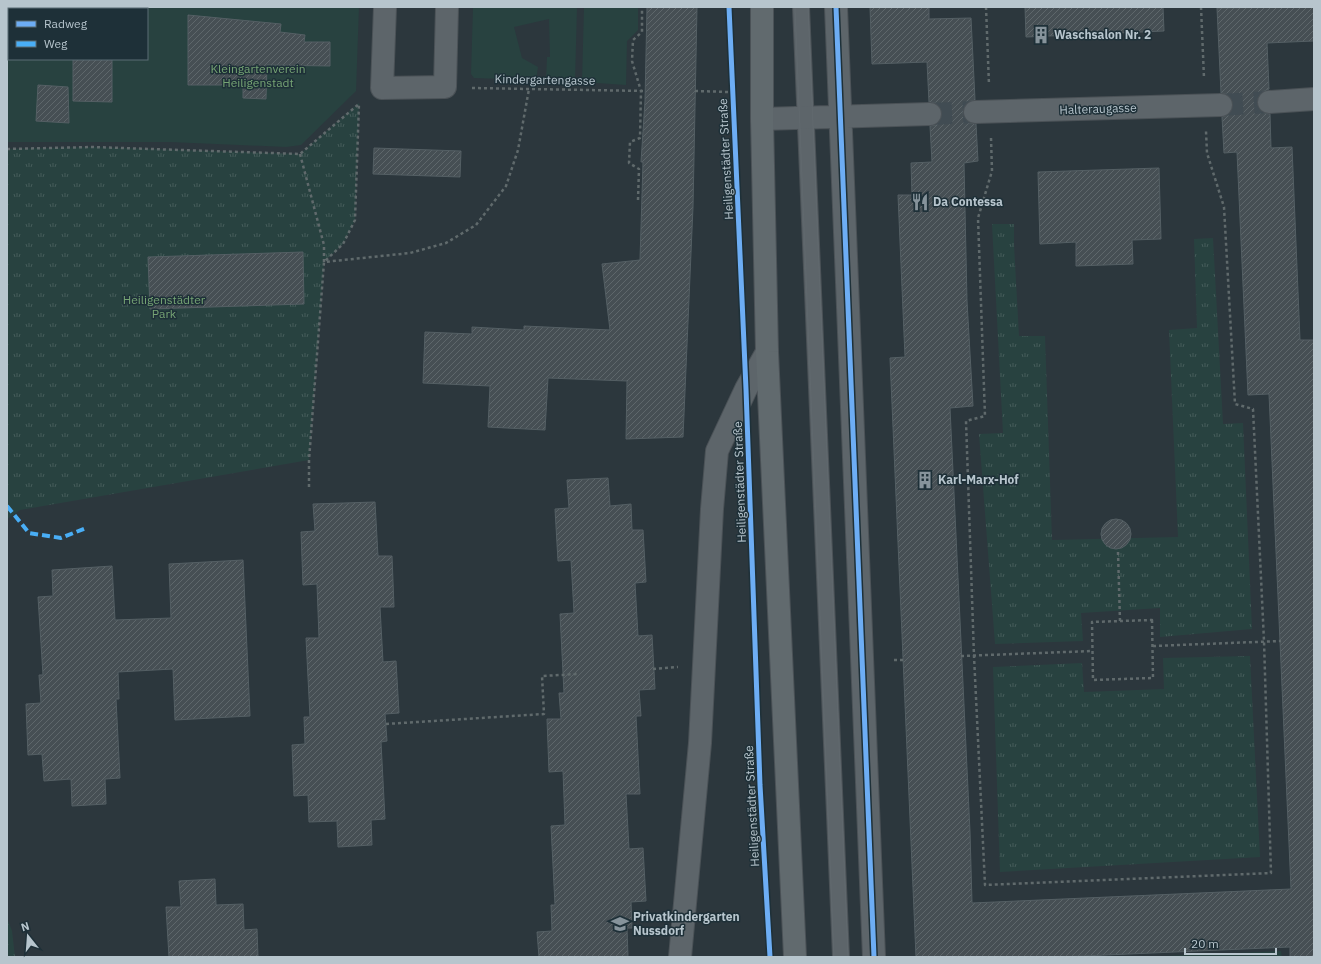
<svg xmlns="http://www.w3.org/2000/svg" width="1321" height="964" font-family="'IBM Plex Sans',sans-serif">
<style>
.green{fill:#284240;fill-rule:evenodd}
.park{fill:url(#park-tufts)}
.building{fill:url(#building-hatch);stroke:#545f64}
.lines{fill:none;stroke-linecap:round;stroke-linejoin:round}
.minor-tunnel{stroke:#414c53;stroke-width:22;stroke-dasharray:22 11;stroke-linecap:butt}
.service-casing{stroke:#4b5257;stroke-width:18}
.minor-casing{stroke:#4b5257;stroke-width:24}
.secondary-casing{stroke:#4b5257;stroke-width:24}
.path{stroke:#606a6c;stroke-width:2.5;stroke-dasharray:3 3;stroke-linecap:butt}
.service{stroke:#5d656a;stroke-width:16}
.minor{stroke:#5d656a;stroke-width:22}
.secondary{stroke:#616a6e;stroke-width:22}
.tram{stroke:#61696e;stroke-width:1}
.quiet{stroke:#49aef6;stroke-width:4;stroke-dasharray:8 4;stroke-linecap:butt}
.cycleway-casing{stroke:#1e3038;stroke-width:8}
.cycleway{stroke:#6dadf4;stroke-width:5}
.labels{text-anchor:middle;stroke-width:3;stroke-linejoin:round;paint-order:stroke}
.poi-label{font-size:12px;font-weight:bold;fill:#b7c5cd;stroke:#1e3038;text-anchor:start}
.park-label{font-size:12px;fill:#76a474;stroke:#1e3038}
.street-label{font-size:12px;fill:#b7c5cd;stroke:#1e3038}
</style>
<defs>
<pattern id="park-tufts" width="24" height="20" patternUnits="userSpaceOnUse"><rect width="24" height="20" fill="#284240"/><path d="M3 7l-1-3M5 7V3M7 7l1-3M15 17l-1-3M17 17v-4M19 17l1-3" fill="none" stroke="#455c5a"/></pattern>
<pattern id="building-hatch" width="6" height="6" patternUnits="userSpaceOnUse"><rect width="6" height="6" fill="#464f54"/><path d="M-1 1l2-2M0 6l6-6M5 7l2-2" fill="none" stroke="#5e676b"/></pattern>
</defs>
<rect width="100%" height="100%" fill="#2c373d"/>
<!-- green -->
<path class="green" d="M 7,7 L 359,7 L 356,91 L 301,145 L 286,147 L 170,142 L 7,142 ZM 9,9 L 147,9 L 147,59 L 9,59 Z
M 473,7 L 577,7 L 575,82 L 549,81 L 546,79 L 547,57 L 550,57 L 549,19 L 514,27 L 522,58 L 538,67 L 536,80 L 474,78 L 471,74 Z
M 584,7 L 638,7 L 638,30 L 627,41 L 626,85 L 582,82 Z
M 1281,951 L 1282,957 L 1141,957 Z"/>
<!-- park -->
<path class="park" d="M 359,103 L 355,220 L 343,244 L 324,262 L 309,460 L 20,510 L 7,519 L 7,149 L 92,147 L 300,154 Z
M 992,224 L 1014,224 L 1014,245 L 1019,336 L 1045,336 L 1052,540 L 1178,537 L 1169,330 L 1197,328 L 1194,239 L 1213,238 L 1223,424 L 1243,423 L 1252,629 L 1160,637 L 1160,608 L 1081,613 L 1083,641 L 995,644 L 979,434 L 1003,433 Z
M 1250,656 L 1260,857 L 1000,872 L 993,667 L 1082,663 L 1084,692 L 1164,689 L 1163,658 Z
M 7,918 L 12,931 L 15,957 L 7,957 Z"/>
<!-- building -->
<path class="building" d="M 647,7 L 697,7 L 693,207 L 683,437 L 626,439 L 627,381 L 548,378 L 545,430 L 488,427 L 490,386 L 423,383 L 425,332 L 472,334 L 472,327 L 524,330 L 524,326 L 610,330 L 602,264 L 640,260 L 643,162 L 641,162 L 645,101 Z
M 870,7 L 929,7 L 929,19 L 971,18 L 975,100 L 968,102 L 964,106 L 963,112 L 964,118 L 969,123 L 976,124 L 978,161 L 964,163 L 967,301 L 973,406 L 950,408 L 970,832 L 972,903 L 1291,889 L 1269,394 L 1248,395 L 1237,152 L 1224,153 L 1222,117 L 1228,115 L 1232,111 L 1233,104 L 1231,98 L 1227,94 L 1221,93 L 1217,8 L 1314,7 L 1314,41 L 1267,43 L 1269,89 L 1262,92 L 1258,97 L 1257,102 L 1259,109 L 1264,113 L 1270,114 L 1271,148 L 1292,147 L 1300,340 L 1314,340 L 1314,957 L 1290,957 L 1290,947 L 1060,957 L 916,957 L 890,358 L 905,357 L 898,195 L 912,195 L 911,163 L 932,162 L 930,126 L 936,125 L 941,120 L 942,113 L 941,108 L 936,103 L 929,102 L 927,62 L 872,64 Z
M 1025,7 L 1163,7 L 1164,31 L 1026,37 Z
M 188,15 L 281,24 L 280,32 L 305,35 L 304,42 L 330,42 L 330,66 L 267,65 L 266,99 L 243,98 L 243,85 L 188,85 Z
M 73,59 L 112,59 L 112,102 L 73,101 Z
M 38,85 L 68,87 L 69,123 L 36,121 Z
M 374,148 L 461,151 L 460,177 L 373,174 Z
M 1159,168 L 1161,239 L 1132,240 L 1133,264 L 1076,266 L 1076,242 L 1040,244 L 1038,172 Z
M 303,252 L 304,304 L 150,309 L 148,257 Z
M 608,478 L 610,506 L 631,504 L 632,530 L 643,530 L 646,582 L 635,583 L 638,636 L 652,635 L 655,689 L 639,690 L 641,716 L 636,716 L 640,794 L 626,794 L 629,849 L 643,848 L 646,901 L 631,902 L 632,928 L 627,928 L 628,957 L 539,957 L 537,932 L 552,931 L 551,905 L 555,905 L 551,826 L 565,825 L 563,771 L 549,772 L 547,719 L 561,719 L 559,693 L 564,693 L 560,614 L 574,613 L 571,560 L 558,561 L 555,509 L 569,508 L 567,480 Z
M 375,502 L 378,556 L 392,556 L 394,607 L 380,607 L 383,662 L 396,661 L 399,713 L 385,714 L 387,741 L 381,742 L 385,819 L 371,820 L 372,845 L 338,847 L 337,821 L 309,822 L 308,795 L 294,796 L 292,745 L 305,744 L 304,717 L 310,717 L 306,638 L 319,638 L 317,584 L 303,585 L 301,532 L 315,531 L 313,504 Z
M1101 534a15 15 0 1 1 30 0a15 15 0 1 1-30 0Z
M 243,560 L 250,716 L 175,720 L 173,669 L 118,672 L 119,699 L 116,699 L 120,778 L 105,779 L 106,804 L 72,806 L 71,779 L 44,781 L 42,754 L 28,755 L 26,704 L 41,703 L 39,675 L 43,675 L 38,597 L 53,596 L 52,570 L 112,566 L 115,620 L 171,618 L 169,564 Z
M 215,879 L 216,905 L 243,904 L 244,930 L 257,929 L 258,957 L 169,957 L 166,907 L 181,907 L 179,881 Z"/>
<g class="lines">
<!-- minor-tunnel -->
<path class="minor-tunnel" d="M 1221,105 L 1269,102
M 930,114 L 975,112"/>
<!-- service casing -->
<g class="service-casing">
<path id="service" d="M 801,7 L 841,957"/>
</g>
<!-- minor casing -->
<g class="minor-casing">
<path id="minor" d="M 385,7 L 382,88 L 445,87 L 447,7
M 836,7 L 874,957
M 1269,102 L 1314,99
M 975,112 L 1221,105
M 762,119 L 930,114
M 680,957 L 700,743 L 712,509 L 717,451 L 746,389 L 767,352"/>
</g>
<!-- secondary casing -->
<g class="secondary-casing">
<path id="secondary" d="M 762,7 L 762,119 L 767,352 L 795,957"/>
</g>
<!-- path -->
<path class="path" d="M 986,7 L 989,85
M 1201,7 L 1204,78
M 472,88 L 645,91
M 695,91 L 729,92
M 991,138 L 992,171 L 978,218 L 985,416 L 966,421 L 974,656 L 985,885 L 1271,873 L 1264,641 L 1253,409 L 1235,404 L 1224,207 L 1207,153 L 1206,131
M 7,149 L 92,147 L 300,154 L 360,103
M 300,154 L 324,245 L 324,262 L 410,253 L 446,243 L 476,225 L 506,186 L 518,150 L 529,89
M 638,200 L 639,169 L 629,163 L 630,142 L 640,138 L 641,91 L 632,61 L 633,40 L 642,32 L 642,7
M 309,487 L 309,460 L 324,262 L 343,244 L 355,220 L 359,103
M 1118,552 L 1120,621
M 1152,620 L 1153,678 L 1093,680 L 1092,622 Z
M 1153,646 L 1281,641
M 961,656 L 1092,651
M 894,660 L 904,660
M 653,669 L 678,667
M 386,724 L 544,714 L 542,676 L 577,674"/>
<!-- service -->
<use href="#service" class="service"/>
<!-- minor -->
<use href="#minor" class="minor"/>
<!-- secondary -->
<use href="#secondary" class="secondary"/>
<!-- tram -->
<path class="tram" d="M 795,7 L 834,957
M 808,7 L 848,957"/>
<!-- quiet -->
<path class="quiet" d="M 7,506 L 29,533 L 61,538 L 86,528"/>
<!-- cycleway casing -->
<g class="cycleway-casing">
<path id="cycleway" d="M 729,7 L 746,389 L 760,785 L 770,957
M 836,7 L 874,957"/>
</g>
<!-- cycleway -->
<use href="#cycleway" class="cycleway"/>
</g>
<!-- icons -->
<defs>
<g id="building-bare" transform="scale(1.38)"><path d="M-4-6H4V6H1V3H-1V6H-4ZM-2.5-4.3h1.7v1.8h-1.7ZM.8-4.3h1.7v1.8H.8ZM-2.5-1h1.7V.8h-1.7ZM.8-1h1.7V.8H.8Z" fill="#86939b" stroke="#1e3038" stroke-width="2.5" paint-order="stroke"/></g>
<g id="restaurant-bare" transform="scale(1.38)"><path d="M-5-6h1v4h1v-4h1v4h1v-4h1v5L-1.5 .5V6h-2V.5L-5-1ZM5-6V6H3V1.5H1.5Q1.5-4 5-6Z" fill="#86939b" stroke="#1e3038" stroke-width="2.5" paint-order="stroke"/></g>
<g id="school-bare" transform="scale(1.38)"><path d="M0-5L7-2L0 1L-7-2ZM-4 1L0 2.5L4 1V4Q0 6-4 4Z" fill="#86939b" stroke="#1e3038" stroke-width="2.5" paint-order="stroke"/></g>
</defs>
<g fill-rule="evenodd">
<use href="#building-bare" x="1041" y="35"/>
<use href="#restaurant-bare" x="920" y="202"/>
<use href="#building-bare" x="925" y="480"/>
<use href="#school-bare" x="620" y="924"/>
</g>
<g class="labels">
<!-- poi labels -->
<g class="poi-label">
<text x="1054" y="39">Waschsalon Nr. 2</text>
<text x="933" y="206">Da Contessa</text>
<text x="938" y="484">Karl-Marx-Hof</text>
<text x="633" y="921">Privatkindergarten<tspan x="633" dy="14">Nussdorf</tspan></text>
</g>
<!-- park labels -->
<g class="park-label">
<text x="258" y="73">Kleingartenverein<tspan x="258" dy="14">Heiligenstadt</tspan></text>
<text x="164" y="304">Heiligenstädter<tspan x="164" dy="14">Park</tspan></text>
</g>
<!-- street labels -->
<g class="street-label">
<text transform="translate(545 80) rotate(1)" y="4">Kindergartengasse</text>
<text transform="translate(1098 109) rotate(-2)" y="4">Halteraugasse</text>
<text transform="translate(726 159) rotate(-93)" y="4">Heiligenstädter Straße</text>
<text transform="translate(740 482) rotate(-92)" y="4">Heiligenstädter Straße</text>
<text transform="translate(752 806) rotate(-93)" y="4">Heiligenstädter Straße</text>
</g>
</g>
<!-- border -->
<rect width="1321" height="964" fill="none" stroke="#b7c5cd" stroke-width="16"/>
<!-- legend -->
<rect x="8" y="8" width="140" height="52" fill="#1e3038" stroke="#5b6c74"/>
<rect x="16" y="21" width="20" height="6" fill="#6dadf4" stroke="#5b6c74"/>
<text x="44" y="28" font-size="12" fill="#b7c5cd">Radweg</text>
<rect x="16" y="41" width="20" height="6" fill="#49aef6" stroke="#5b6c74"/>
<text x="44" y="48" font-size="12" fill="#b7c5cd">Weg</text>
<!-- north arrow -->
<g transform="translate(28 936) rotate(343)" stroke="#1e3038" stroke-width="3" paint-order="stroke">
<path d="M0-3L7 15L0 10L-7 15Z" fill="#b7c5cd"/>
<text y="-6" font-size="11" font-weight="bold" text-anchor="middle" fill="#b7c5cd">N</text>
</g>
<!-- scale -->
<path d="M1185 948v6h91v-6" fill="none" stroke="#b7c5cd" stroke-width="2"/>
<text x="1191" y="948" font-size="12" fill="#b7c5cd" stroke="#1e3038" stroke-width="3" paint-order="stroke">20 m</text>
</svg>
